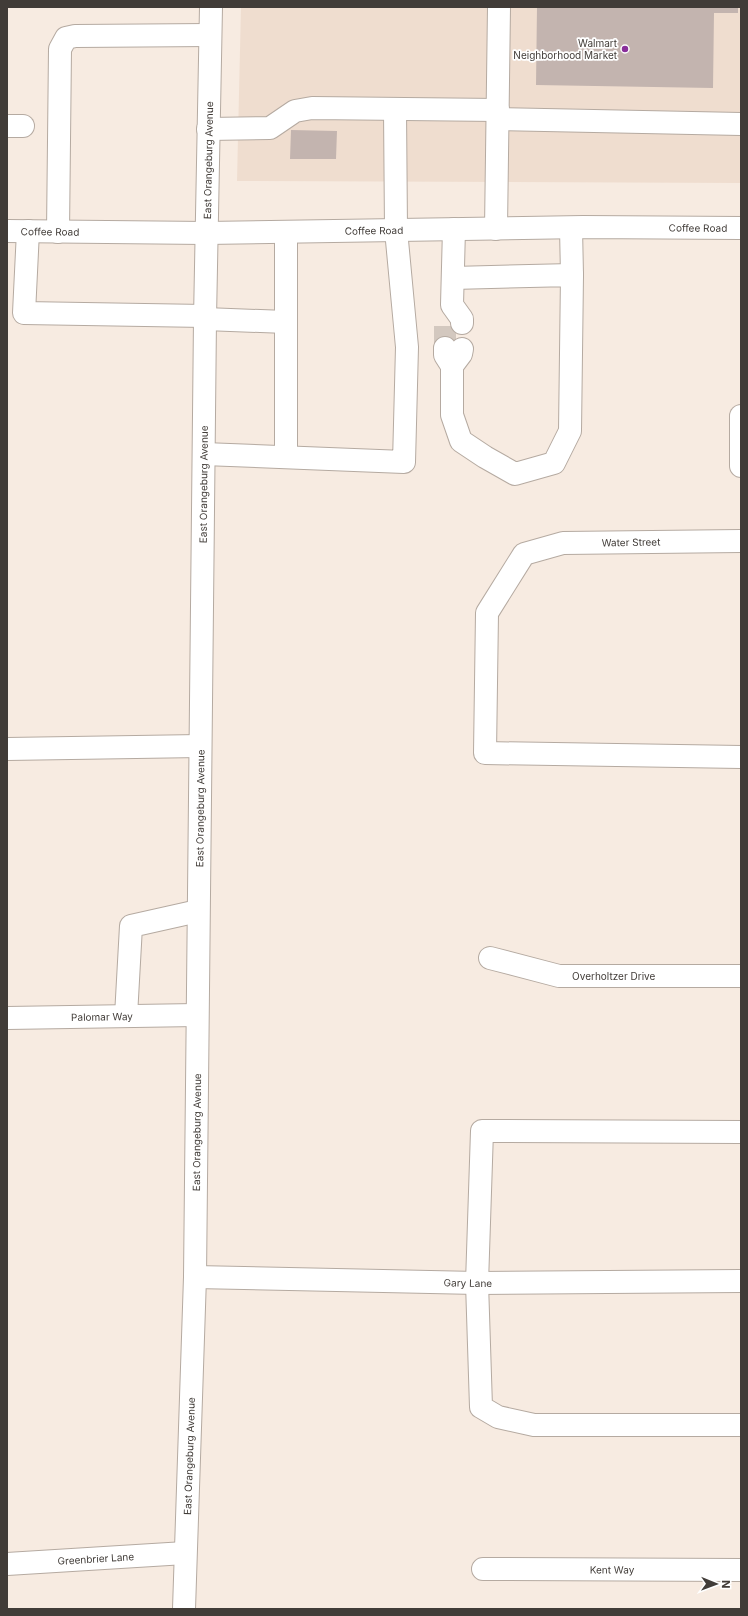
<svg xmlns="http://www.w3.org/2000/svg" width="748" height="1616" font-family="Inter,sans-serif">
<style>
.built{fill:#efddcf}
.building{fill:#c3b4af}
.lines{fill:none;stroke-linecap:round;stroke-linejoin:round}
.minor-tunnel{stroke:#d3c8bf;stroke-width:22;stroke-dasharray:22 11;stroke-linecap:butt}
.minor-casing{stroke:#b5aaa1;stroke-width:24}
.major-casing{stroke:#b5aaa1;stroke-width:24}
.minor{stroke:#fff;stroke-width:22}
.major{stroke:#fff;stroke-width:22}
.poi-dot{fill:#892e9a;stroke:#fff;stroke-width:1.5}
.labels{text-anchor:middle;stroke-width:3.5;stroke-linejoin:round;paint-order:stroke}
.poi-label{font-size:10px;fill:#413c38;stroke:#fff;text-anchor:end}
.street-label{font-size:10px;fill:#413c38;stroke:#fff}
</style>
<rect width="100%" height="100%" fill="#f7ebe1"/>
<!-- built -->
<path class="built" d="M 241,7 L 741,7 L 741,183 L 237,181 Z"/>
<!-- building -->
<path class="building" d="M 537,7 L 738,7 L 738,13 L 714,13 L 713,88 L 536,85 Z
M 291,130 L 337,131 L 336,159 L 290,159 Z"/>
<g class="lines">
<!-- minor-tunnel -->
<path class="minor-tunnel" d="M 445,348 L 445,323"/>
<!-- minor casing -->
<g class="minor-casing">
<g id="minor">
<path d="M 498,119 L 741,124"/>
<path d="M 7,126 L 23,126"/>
<path d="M 208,129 L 270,128 L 295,111 L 312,108 L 498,110"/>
<path d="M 571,228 L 572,275"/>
<path d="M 454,229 L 452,305 L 462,319 L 462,323"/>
<path d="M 496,229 L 499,7"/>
<path d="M 28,231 L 24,313 L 205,316"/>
<path d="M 58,232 L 60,49 L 66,38 L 75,36 L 210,35"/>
<path d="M 205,319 L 286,322"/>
<path d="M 445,348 L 445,355 L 452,366 L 461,354 L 462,349"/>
<path d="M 452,366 L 452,415 L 461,441 L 485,457 L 515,474 L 554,463 L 570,431 L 572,275 L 453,278"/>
<path d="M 741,416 L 741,466"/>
<path d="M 204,454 L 404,462 L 407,347 L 396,230 L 395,110"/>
<path d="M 286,457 L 286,232"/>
<path d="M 741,541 L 563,543 L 524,554 L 487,613 L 485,753 L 741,757"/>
<path d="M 7,749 L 200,746"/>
<path id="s1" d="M 490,958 L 559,976 L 741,976"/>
<path d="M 126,1016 L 131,926 L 198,911"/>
<path id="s2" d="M 7,1018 L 197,1015"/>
<path d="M 741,1132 L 482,1131 L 477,1283 L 481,1407 L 498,1417 L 534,1425 L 741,1425"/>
<path id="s3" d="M 195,1277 L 477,1283 L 741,1281"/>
<path id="s4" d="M 7,1564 L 185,1553"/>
<path id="s5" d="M 483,1569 L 741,1570"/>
<path id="s6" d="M 184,1609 L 195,1277 L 205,319 L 211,7"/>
</g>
</g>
<!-- major casing -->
<g class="major-casing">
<g id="major">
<path id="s7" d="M 7,231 L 206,233 L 583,227 L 741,228"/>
</g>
</g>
<!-- minor -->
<use href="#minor" class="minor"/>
<!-- major -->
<use href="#major" class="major"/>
</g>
<!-- markers -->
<circle class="poi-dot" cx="625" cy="49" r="4"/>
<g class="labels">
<!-- poi labels -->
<g class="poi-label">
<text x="617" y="47">Walmart<tspan x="617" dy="12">Neighborhood Market</tspan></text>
</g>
<!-- street labels -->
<g class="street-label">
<text dy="4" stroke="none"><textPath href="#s6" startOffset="1449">East Orangeburg Avenue</textPath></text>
<text dy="4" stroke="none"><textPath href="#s7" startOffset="691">Coffee Road</textPath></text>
<text dy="4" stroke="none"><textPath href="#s7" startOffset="43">Coffee Road</textPath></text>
<text dy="4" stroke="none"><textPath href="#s7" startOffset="367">Coffee Road</textPath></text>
<text dy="4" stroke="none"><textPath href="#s6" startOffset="1125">East Orangeburg Avenue</textPath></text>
<text transform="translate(631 542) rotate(-1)" y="4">Water Street</text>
<text dy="4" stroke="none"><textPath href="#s6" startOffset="801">East Orangeburg Avenue</textPath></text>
<text dy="4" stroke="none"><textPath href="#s1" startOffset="126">Overholtzer Drive</textPath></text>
<text dy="4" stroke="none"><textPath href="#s2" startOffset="95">Palomar Way</textPath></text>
<text dy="4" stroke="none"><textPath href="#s6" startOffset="477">East Orangeburg Avenue</textPath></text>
<text dy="4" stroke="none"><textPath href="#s3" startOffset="273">Gary Lane</textPath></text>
<text dy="4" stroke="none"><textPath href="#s6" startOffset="153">East Orangeburg Avenue</textPath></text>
<text dy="4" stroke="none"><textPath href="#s4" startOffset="89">Greenbrier Lane</textPath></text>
<text dy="4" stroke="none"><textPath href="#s5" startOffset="129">Kent Way</textPath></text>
</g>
</g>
<!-- border -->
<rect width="748" height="1616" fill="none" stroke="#413c38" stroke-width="16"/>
<!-- north arrow -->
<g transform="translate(716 1584) rotate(91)" stroke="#ffffff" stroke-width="3" paint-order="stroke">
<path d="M0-3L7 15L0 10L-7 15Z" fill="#413c38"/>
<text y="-6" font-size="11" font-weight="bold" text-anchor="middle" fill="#413c38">N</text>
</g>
</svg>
